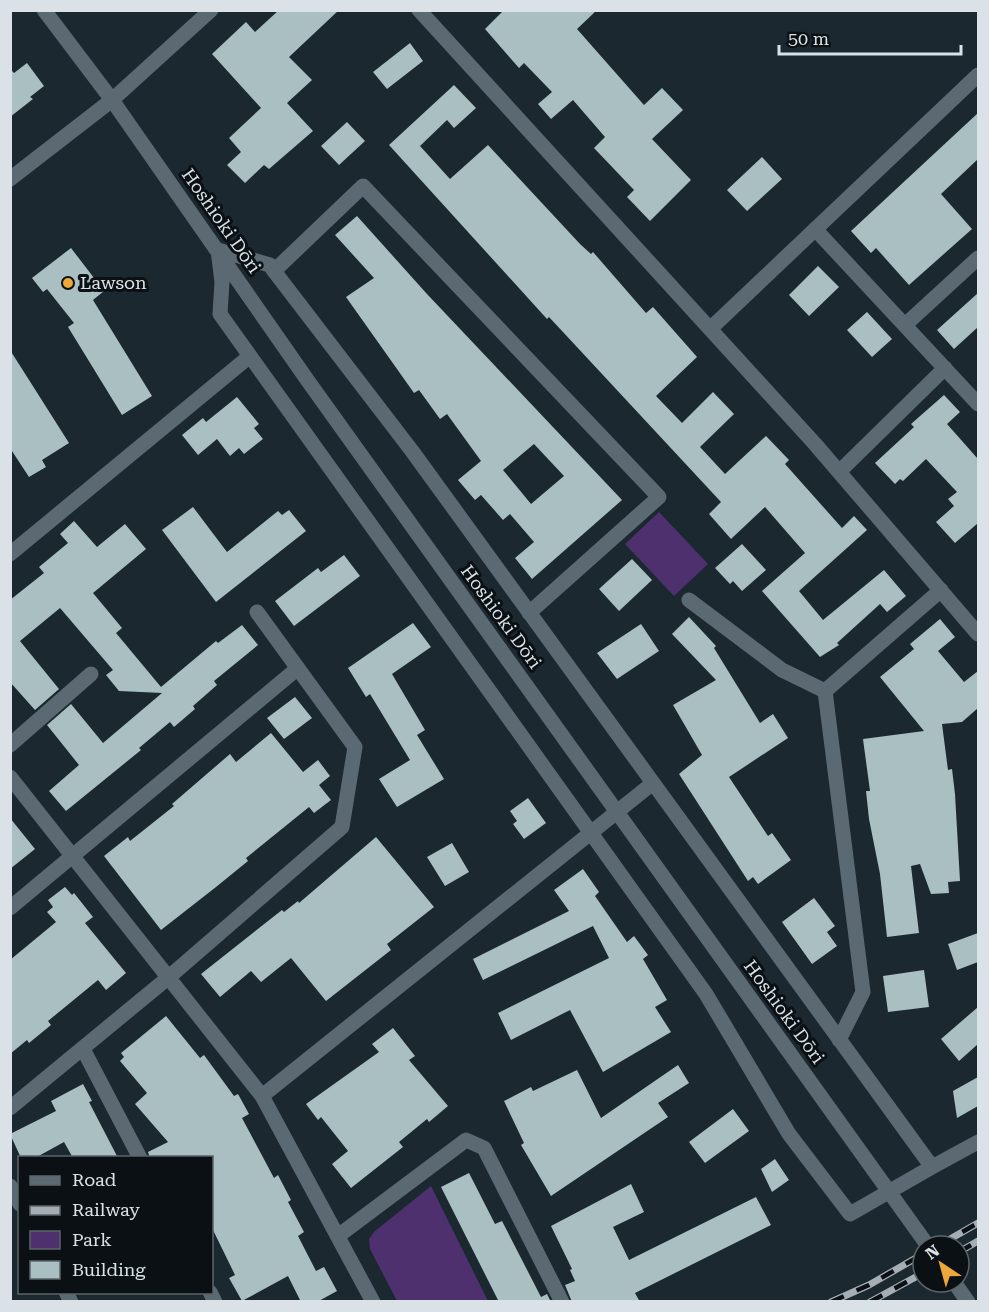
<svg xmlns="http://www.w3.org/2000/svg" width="989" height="1312" font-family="'Roboto Serif',serif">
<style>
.green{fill:#4d306d}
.building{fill:#a9bfc1;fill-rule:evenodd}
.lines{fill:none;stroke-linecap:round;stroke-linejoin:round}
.minor{stroke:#5b6973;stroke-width:15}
.rail-casing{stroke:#a5aeb4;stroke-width:7}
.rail{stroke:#0a1013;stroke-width:4.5;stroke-dasharray:14;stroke-linecap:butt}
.poi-dot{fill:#eda83b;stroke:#0a1013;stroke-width:2}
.labels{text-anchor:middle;stroke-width:6;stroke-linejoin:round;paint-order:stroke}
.street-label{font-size:18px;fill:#dae2e7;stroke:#0a1013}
.poi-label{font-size:18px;fill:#dae2e7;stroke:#0a1013;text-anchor:start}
</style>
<rect width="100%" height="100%" fill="#1b2830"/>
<!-- green -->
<path class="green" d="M 659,512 L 708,564 L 674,596 L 625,544 Z
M 431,1186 L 488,1301 L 397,1301 L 370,1249 L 369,1239 L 375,1231 Z"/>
<!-- building -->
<path class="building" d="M 279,10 L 339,10 L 289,57 L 312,80 L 287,103 L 313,131 L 269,169 L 264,165 L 245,183 L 227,165 L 241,152 L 229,138 L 261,108 L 212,54 L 246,22 L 255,32 Z
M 504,10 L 597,10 L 577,29 L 644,105 L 662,88 L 683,110 L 652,139 L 691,180 L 650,221 L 627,197 L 634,190 L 594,148 L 605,137 L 573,100 L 551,119 L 538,104 L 552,92 L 524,63 L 519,68 L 485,29 Z
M 410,43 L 423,61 L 387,89 L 373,72 Z
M 27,63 L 44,86 L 30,97 L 33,99 L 10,117 L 10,69 L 14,73 Z
M 454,85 L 476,108 L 454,128 L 447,120 L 420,146 L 450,179 L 488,145 L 580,244 L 591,254 L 593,252 L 646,313 L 653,307 L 697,357 L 656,396 L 682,423 L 713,392 L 734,414 L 700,447 L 725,474 L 766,436 L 789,460 L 785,464 L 842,528 L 854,516 L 867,530 L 799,591 L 823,620 L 884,570 L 906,596 L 887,612 L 880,604 L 837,643 L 839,645 L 820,657 L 762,591 L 805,553 L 765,507 L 731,539 L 709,514 L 721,502 L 576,346 L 549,317 L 547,319 L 389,145 Z
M 978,113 L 978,159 L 941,194 L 972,229 L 909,285 L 876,248 L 871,253 L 851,231 Z
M 347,122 L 365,141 L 339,165 L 321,146 Z
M 762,157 L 782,179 L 747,211 L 727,190 Z
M 357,216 L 427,294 L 622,500 L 532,579 L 515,558 L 534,542 L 510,514 L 503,520 L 481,495 L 475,500 L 458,480 L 481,461 L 447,414 L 440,419 L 419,390 L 414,393 L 346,297 L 374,278 L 335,235 ZM 534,444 L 564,476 L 531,504 L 503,470 Z
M 71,248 L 104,291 L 93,300 L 152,396 L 122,415 L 68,327 L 74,323 L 47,289 L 43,292 L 32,278 Z
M 818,266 L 839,287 L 809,316 L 789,295 Z
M 978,293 L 978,327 L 954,349 L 937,330 Z
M 867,312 L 892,339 L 872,357 L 847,330 Z
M 10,350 L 69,443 L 42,460 L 46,467 L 29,477 L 10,448 Z
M 944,395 L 960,412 L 947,424 L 978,459 L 978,523 L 955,543 L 936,522 L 954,506 L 948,499 L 957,492 L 926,459 L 903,481 L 900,479 L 895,484 L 875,463 L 914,427 L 911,424 Z
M 237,397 L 259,424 L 254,428 L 263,439 L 244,454 L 239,448 L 230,456 L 217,439 L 198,455 L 182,435 L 203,418 L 206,422 Z
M 193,507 L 227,552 L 278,511 L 282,515 L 289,510 L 306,531 L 216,602 L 162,530 Z
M 74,521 L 97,547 L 125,524 L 146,549 L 93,593 L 122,628 L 116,633 L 161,687 L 216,641 L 218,643 L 242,625 L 258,645 L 214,681 L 217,685 L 193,706 L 195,709 L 174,727 L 170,722 L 139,748 L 141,750 L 66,811 L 49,791 L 79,765 L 47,725 L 71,704 L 103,743 L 162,693 L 119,691 L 106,675 L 113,670 L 60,608 L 20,641 L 59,689 L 35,710 L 10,682 L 10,600 L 44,573 L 39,567 L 68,543 L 60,534 Z
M 742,544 L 766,570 L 742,591 L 733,581 L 730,584 L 715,568 Z
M 344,555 L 360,576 L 294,626 L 275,601 L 318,568 L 321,572 Z
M 632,559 L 652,580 L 619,611 L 599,589 Z
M 689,617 L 716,646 L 714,648 L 760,723 L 773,714 L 788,738 L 729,777 L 768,836 L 772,833 L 791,860 L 758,884 L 753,877 L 748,881 L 679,774 L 702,755 L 673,705 L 716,680 L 672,634 Z
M 940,619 L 955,637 L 938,651 L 964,682 L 978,671 L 978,708 L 962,722 L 942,724 L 948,770 L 952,769 L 955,794 L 960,881 L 948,882 L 949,893 L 931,894 L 920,864 L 911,866 L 919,933 L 887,937 L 880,874 L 869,819 L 866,791 L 870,791 L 863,739 L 924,731 L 880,677 L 914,649 L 910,644 Z
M 413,623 L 431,647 L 392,674 L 425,730 L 417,735 L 444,779 L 397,807 L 379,779 L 410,760 L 370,694 L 366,697 L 348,668 Z
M 641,624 L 659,651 L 617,679 L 597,653 Z
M 295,697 L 312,718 L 284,739 L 267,718 Z
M 271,733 L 303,772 L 318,760 L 330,776 L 319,785 L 331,800 L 314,813 L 309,807 L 246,858 L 248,861 L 216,887 L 161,930 L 104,856 L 128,837 L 130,841 L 174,806 L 172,804 L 230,754 L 236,762 Z
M 528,798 L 546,823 L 524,839 L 513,824 L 517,821 L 510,811 Z
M 10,818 L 35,849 L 10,869 Z
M 376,837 L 434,907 L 387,944 L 391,950 L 326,1001 L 291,958 L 261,982 L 251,971 L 220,997 L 201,974 L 282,910 L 284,912 L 298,901 L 299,903 Z
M 452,843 L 469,872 L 445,886 L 427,857 Z
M 583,869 L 599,892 L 595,896 L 627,942 L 634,936 L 648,955 L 643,959 L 667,1000 L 655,1007 L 671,1032 L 603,1072 L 570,1010 L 511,1040 L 498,1013 L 609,958 L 593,926 L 483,980 L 473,959 L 569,911 L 554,890 Z
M 65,887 L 72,895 L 74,893 L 93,917 L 85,923 L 126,973 L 106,990 L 98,980 L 48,1021 L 51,1025 L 29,1043 L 27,1040 L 10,1054 L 10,960 L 56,922 L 47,912 L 53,907 L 48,900 Z
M 814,898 L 835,926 L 827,932 L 837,946 L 812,964 L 782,922 Z
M 978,933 L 978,962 L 957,970 L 948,944 Z
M 924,970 L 929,1007 L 888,1012 L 883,976 Z
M 978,1007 L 978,1044 L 959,1061 L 941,1039 Z
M 166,1016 L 200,1058 L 204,1055 L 234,1096 L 238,1094 L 249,1114 L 242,1118 L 274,1178 L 278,1175 L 291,1200 L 288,1202 L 304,1232 L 298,1236 L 316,1271 L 324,1267 L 337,1291 L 317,1302 L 301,1302 L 288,1276 L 242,1301 L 229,1278 L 235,1275 L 212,1228 L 212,1158 L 150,1158 L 148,1152 L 168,1142 L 135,1104 L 147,1093 L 120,1061 L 124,1057 L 121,1053 Z
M 393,1028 L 415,1056 L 409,1060 L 448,1106 L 429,1122 L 427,1119 L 399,1142 L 403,1147 L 351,1188 L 332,1164 L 348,1151 L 321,1117 L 318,1120 L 306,1104 L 379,1052 L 372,1044 Z
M 678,1065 L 689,1083 L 658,1103 L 668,1117 L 551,1196 L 521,1145 L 524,1143 L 504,1101 L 531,1087 L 533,1091 L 577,1070 L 601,1118 Z
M 978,1077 L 978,1106 L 957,1118 L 953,1091 Z
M 83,1084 L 92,1101 L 89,1102 L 118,1158 L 73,1158 L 64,1142 L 35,1158 L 21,1158 L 10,1134 L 56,1111 L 51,1101 Z
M 733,1109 L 749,1131 L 705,1163 L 689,1142 Z
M 775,1159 L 789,1180 L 772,1192 L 761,1169 Z
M 469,1173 L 495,1224 L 502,1221 L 541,1297 L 547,1294 L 551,1302 L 499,1302 L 441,1187 Z
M 631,1184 L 644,1212 L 613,1227 L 629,1260 L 756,1197 L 771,1225 L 635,1293 L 640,1302 L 572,1302 L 565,1285 L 575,1281 L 570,1270 L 572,1269 L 551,1226 Z"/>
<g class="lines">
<!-- minor -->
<path class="minor" d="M 44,10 L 112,100 L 308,381 L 928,1246
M 419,10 L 815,444 L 978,634
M 10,179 L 112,100 L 211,10
M 815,229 L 978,404
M 218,250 L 270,265 L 274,271 L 412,451 L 932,1167 L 850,1214 L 789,1134 L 706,994 L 220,314 L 222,282 Z
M 274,271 L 363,186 L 659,497 L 529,613
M 905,325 L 978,258
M 710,329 L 978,75
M 839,472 L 945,368
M 10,554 L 250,356
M 689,600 L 782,670 L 825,691
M 10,745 L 91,674
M 10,777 L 262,1096 L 373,1302
M 10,908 L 298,668
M 839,1040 L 863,992 L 825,691 L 941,590
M 83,1049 L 140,1158
M 262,1096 L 653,783
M 10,1108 L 169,977 L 342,827 L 355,747 L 257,612
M 932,1167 L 978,1142
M 10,1186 L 20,1204
M 338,1236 L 466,1140 L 484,1148 L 562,1302
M 954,1282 L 968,1302
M 66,1292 L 71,1302
M 210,1292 L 215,1302"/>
<!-- rail casing -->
<g class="rail-casing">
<path id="rail" d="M 938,1246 L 978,1223
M 959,1252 L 978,1241
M 831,1302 L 869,1285 L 923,1254
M 870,1302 L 923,1273"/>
</g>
<!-- rail -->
<use href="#rail" class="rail"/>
</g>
<!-- markers -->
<circle class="poi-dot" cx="68" cy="283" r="6"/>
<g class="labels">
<!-- street labels -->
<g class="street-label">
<text transform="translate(221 221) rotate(55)" y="6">Hoshioki Dōri</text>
<text transform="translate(501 617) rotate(54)" y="6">Hoshioki Dōri</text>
<text transform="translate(784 1012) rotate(54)" y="6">Hoshioki Dōri</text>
</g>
<!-- poi labels -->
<g class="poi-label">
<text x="80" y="289">Lawson</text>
</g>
</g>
<!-- border -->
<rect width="989" height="1312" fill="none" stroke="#dae2e7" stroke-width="24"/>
<!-- legend -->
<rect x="18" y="1156" width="195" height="138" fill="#0a1013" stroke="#5d6468" stroke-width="1.5"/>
<rect x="30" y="1176" width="30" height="9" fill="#5b6973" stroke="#5d6468" stroke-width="1.5"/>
<text x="72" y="1186" font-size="18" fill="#dae2e7">Road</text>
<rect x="30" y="1206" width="30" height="9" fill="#a5aeb4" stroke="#5d6468" stroke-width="1.5"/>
<text x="72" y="1216" font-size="18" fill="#dae2e7">Railway</text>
<rect x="30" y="1231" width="30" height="18" fill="#4d306d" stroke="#5d6468" stroke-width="1.5"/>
<text x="72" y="1246" font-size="18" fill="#dae2e7">Park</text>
<rect x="30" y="1261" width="30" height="18" fill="#a9bfc1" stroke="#5d6468" stroke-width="1.5"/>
<text x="72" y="1276" font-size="18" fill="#dae2e7">Building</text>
<!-- north arrow -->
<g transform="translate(941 1264) rotate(324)"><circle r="28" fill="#0a1013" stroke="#5d6468" stroke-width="1.5"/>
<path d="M0-4.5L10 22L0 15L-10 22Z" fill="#eda83b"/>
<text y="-9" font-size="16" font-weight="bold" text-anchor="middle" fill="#dae2e7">N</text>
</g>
<!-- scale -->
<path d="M779 45v9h182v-9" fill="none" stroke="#dae2e7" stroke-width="3"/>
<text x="788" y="45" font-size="18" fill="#dae2e7" stroke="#0a1013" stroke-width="4.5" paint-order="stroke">50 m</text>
</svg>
